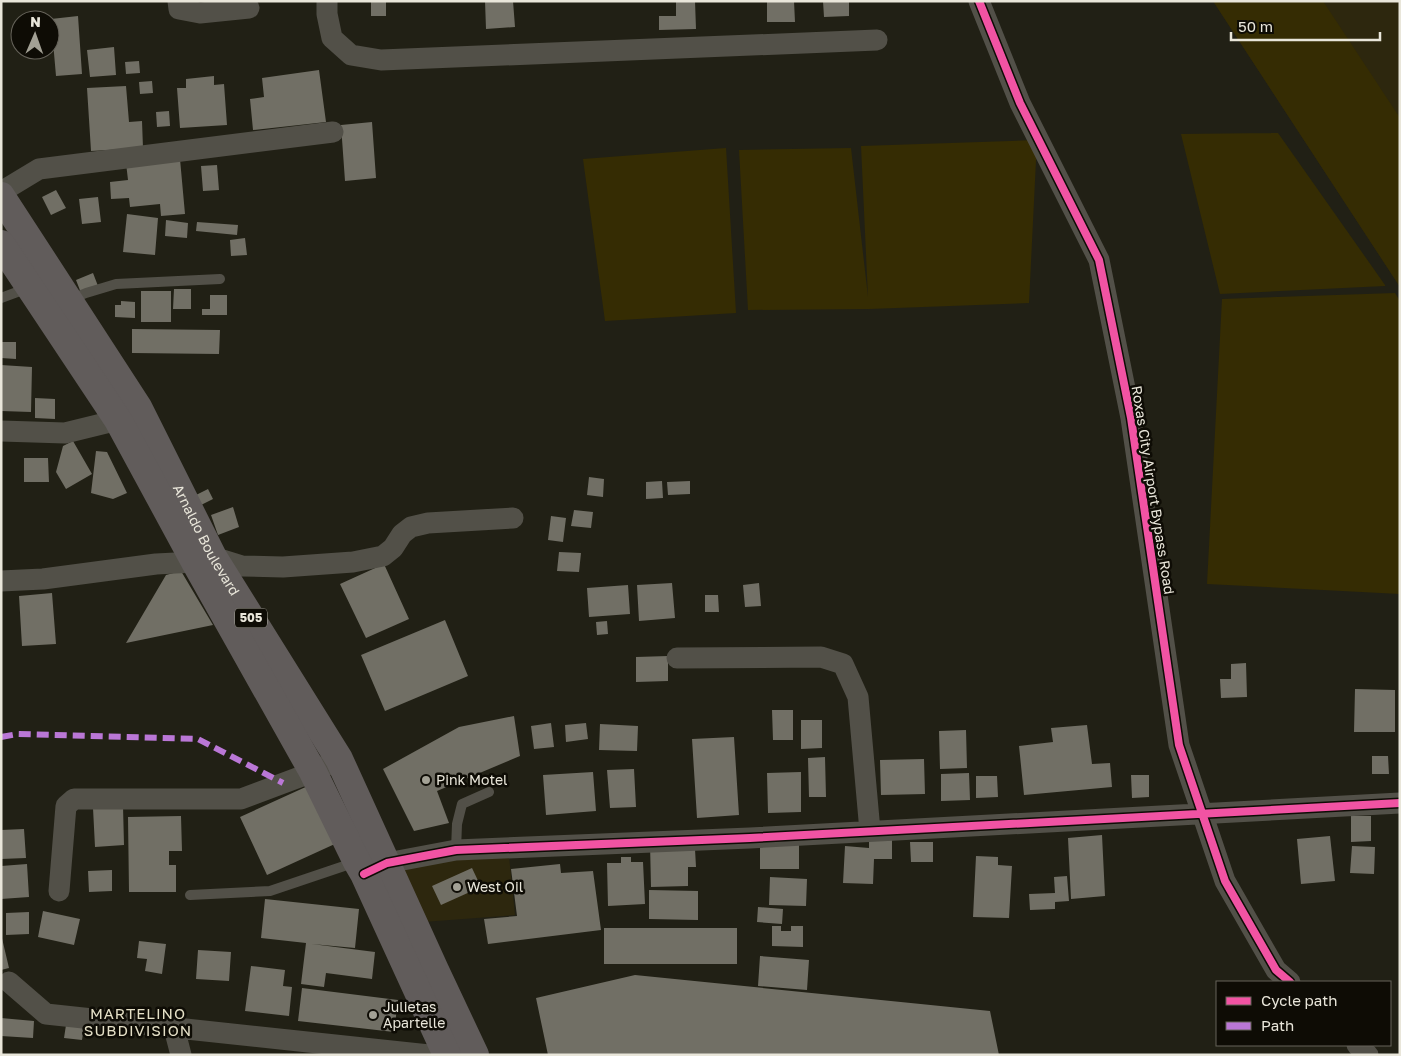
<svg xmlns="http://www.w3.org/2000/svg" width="1401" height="1056" font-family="'Golos Text',sans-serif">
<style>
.built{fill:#2d270e}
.green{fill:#352c03}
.building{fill:#716f65}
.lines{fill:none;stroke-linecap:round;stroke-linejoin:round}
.lane{stroke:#525048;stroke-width:10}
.street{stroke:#525048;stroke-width:21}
.highway{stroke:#615c5b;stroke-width:28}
.quiet{stroke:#ba77d6;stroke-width:6;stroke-dasharray:12 6;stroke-linecap:butt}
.cycleway-casing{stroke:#0e0c05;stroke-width:11}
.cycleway{stroke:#f153a3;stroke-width:8}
.poi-dot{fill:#a3a195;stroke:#0e0c05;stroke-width:2}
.labels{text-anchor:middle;stroke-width:5;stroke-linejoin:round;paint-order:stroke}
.shield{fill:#0e0c05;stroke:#a7a59a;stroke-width:1}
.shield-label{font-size:12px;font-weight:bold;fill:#e9e6da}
.street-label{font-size:14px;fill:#e9e6da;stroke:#0e0c05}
.poi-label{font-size:14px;fill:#e9e6da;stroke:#0e0c05;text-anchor:start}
.neighbourhood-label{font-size:15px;letter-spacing:1px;fill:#e4dfc6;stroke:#0e0c05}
</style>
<rect width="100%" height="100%" fill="#212015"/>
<!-- built -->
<path class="built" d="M 1213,1 L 1400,1 L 1400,287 Z
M 509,856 L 515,915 L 423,922 L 399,870 L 418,862 Z"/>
<!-- green -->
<path class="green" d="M 1213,1 L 1323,1 L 1400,118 L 1400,287 Z
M 1278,133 L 1385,285 L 1385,286 L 1220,294 L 1181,134 Z
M 1037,140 L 1029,303 L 869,309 L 748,310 L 739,150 L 851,148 L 868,297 L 861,146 Z
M 726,148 L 736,313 L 605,321 L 583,159 Z
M 1395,293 L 1400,301 L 1400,594 L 1207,584 L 1222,299 Z"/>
<!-- building -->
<path class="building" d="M 371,1 L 386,1 L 386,16 L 371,16 Z
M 485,1 L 513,1 L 515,27 L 486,29 Z
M 676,1 L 695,1 L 696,29 L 659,30 L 659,16 L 676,16 Z
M 767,1 L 794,1 L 795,22 L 767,22 Z
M 823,1 L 849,1 L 849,16 L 824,17 Z
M 78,16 L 82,74 L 56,76 L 51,19 Z
M 114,47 L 116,75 L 90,77 L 87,50 Z
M 139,61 L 140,73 L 126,74 L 125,62 Z
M 319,70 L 326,122 L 253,130 L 250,99 L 264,97 L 262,78 Z
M 214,76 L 214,85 L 224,84 L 227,125 L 180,128 L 177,88 L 186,88 L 186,79 Z
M 152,81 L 153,93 L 140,94 L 139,82 Z
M 126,86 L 129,122 L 142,121 L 143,148 L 91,151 L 87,88 Z
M 169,111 L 170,126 L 157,127 L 156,112 Z
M 372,122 L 376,178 L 345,181 L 341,125 Z
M 180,159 L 185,214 L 161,216 L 160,204 L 130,207 L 129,198 L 111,199 L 110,182 L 128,180 L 126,163 Z
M 217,165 L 219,190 L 203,191 L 201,166 Z
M 56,190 L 66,208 L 51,215 L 42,197 Z
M 98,197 L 101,222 L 82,224 L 79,199 Z
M 127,214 L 158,218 L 155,255 L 123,252 Z
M 166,220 L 188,223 L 187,238 L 165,236 Z
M 197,222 L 238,225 L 237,235 L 196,231 Z
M 245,238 L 247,255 L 231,256 L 230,240 Z
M 93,273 L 98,286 L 81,293 L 76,280 Z
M 174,289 L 191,289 L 191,309 L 173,309 Z
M 141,291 L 171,291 L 171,322 L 141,322 Z
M 210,295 L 227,295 L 227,315 L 202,315 L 202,309 L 210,309 Z
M 121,301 L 135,302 L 135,318 L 115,317 L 115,305 L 121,305 Z
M 132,329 L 220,330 L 219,354 L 132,353 Z
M 1,342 L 16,342 L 16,359 L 1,358 Z
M 1,365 L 32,367 L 31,412 L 1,411 Z
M 35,398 L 55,399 L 55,419 L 35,418 Z
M 73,441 L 92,474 L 66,489 L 56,472 L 63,446 Z
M 96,451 L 107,452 L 127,493 L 113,499 L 91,493 Z
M 24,458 L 48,458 L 49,482 L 24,482 Z
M 589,477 L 604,479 L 603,497 L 587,495 Z
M 662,481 L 663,498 L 646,499 L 646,482 Z
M 690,481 L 690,494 L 668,495 L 667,482 Z
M 208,489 L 213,499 L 199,506 L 194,496 Z
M 233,507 L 239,527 L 218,535 L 211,515 Z
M 574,510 L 593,512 L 591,528 L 571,526 Z
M 551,516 L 566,518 L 563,542 L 548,540 Z
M 559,552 L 581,553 L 579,572 L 557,571 Z
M 384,564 L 409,619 L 366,638 L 340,584 Z
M 181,571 L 213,625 L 126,643 L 166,575 Z
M 672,583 L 675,618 L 639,621 L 637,585 Z
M 759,583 L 761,606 L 745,607 L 743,585 Z
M 628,585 L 630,614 L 589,617 L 587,588 Z
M 52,593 L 56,644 L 22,646 L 19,596 Z
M 705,595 L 718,595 L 719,612 L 705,612 Z
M 445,620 L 468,676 L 385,711 L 361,655 Z
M 607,621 L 608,634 L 597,635 L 596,622 Z
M 668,656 L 668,681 L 636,682 L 636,657 Z
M 1246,663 L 1247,697 L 1221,698 L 1220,679 L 1231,679 L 1231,664 Z
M 1355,689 L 1395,690 L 1395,732 L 1354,732 Z
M 772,710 L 793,710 L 793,740 L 773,740 Z
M 514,716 L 520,756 L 437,791 L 449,823 L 414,831 L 383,769 L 459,727 Z
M 801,720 L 822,720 L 822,748 L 801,749 Z
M 551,723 L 554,747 L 534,749 L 531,726 Z
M 586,723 L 588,739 L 566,742 L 565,725 Z
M 600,724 L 638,726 L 637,751 L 599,750 Z
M 1087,725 L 1092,764 L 1110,763 L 1112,787 L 1024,795 L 1019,746 L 1053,742 L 1051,728 Z
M 966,730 L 967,768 L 940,769 L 939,731 Z
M 734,737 L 739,815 L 697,818 L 692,739 Z
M 1372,756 L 1388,756 L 1389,774 L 1372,774 Z
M 825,757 L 826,797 L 809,797 L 808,758 Z
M 924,759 L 925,794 L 881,795 L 880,760 Z
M 634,769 L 636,807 L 610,808 L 607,770 Z
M 593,772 L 596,811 L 546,815 L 543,775 Z
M 801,772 L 801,812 L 768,813 L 767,773 Z
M 969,773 L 970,800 L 941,801 L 941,774 Z
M 1131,775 L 1149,775 L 1149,797 L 1132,798 Z
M 976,776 L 997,776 L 998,797 L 976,798 Z
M 310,785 L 337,843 L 267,875 L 240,817 Z
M 123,806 L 124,845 L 95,847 L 93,808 Z
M 181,816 L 182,851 L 169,851 L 169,865 L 176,865 L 176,892 L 129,892 L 128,817 Z
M 1351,816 L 1371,816 L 1371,841 L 1351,842 Z
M 24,829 L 26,858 L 1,859 L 1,830 Z
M 1102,835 L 1105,896 L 1071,899 L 1068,838 Z
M 1330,836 L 1335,881 L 1301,884 L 1297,839 Z
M 760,837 L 799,838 L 799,869 L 760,869 Z
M 892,840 L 892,859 L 874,859 L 873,884 L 843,883 L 845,846 L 869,848 L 869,841 Z
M 910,842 L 933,842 L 933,862 L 911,862 Z
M 650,843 L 695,849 L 696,867 L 688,867 L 688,886 L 651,887 Z
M 1352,846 L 1375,847 L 1374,874 L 1350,873 Z
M 976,856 L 998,857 L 998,865 L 1012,866 L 1009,918 L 973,917 Z
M 621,857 L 631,857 L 631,862 L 643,862 L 645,904 L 608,906 L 607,863 L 621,863 Z
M 27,864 L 29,897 L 1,899 L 1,866 Z
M 560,864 L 561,873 L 593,871 L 601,930 L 488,944 L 484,919 L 517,916 L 511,869 Z
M 472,868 L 481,887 L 441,905 L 432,886 Z
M 112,870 L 112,891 L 89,892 L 88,871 Z
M 1067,876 L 1069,901 L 1055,902 L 1055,909 L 1030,910 L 1029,894 L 1055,893 L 1054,877 Z
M 770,877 L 807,879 L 806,906 L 769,905 Z
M 649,890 L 698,891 L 698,920 L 649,919 Z
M 265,899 L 359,909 L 355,948 L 312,944 L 375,952 L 372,979 L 326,973 L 324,987 L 301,984 L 306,943 L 261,938 Z
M 758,907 L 783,909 L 782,924 L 757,922 Z
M 43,911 L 80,919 L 74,945 L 38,937 Z
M 29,912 L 29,934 L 6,935 L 6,913 Z
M 772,926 L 781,926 L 781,931 L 791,931 L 791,926 L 803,926 L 803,947 L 772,946 Z
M 604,928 L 737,928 L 737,964 L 604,964 Z
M 1,934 L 9,968 L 1,970 Z
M 139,941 L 166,944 L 162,974 L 145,971 L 147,959 L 137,958 Z
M 198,950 L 231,952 L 229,981 L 196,979 Z
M 760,956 L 809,960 L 807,990 L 758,986 Z
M 251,966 L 285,970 L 283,986 L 292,987 L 289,1016 L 245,1011 Z
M 635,975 L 990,1011 L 999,1055 L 548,1055 L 536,998 Z
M 302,988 L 398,1000 L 394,1032 L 298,1021 Z
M 1,1018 L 34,1021 L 33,1038 L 1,1036 Z
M 66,1025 L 84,1027 L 82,1040 L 64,1038 Z"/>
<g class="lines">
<!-- lane -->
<path class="lane" d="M 1,298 L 28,288
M 69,300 L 86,293 L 116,284 L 220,279
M 456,850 L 457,824 L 462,804 L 489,792
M 190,895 L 270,891 L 356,862"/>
<!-- street -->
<path class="street" d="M 178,1 L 179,9 L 200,13 L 249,8
M 327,1 L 327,14 L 332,38 L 351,55 L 381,60 L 877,40
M 979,1 L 1020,103 L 1099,260 L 1131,418 L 1179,745 L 1225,881 L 1276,970 L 1290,982
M 1,192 L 39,169 L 333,132
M 1,431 L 65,433 L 118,420 L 130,413
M 1,581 L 43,579 L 156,564 L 195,562 L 213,557 L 242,566 L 283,567 L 353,562 L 383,556 L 393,548 L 402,534 L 411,527 L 428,523 L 513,518
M 677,658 L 821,657 L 843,664 L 858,697 L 870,831
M 374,870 L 387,863 L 456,850 L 750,838 L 1400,803
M 59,891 L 66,806 L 74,799 L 241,799 L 313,772 L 339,759
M 9,982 L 46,1014 L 429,1055
M 174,1028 L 181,1055
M 1357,1045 L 1368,1055"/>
<!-- highway -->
<g class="highway">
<path id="s1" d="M 1,196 L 138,407 L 213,557 L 339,759 L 435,970 L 475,1055"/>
<path d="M 1,244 L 118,420 L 195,562 L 313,772 L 357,862 L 364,874 L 447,1055"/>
</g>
<!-- quiet -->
<path class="quiet" d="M 1,737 L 18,734 L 198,739 L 283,783"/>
<!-- cycleway casing -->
<g class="cycleway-casing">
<path id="cycleway" d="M 979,1 L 1020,103 L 1099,260 L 1131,418 L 1179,745 L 1225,881 L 1276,970 L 1290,982
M 364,874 L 387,863 L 456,850 L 750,838 L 1400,803"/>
</g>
<!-- cycleway -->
<use href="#cycleway" class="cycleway"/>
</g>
<!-- markers -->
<g class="poi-dot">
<circle cx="426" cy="780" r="5"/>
<circle cx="457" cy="887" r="5"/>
<circle cx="373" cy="1015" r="5"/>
</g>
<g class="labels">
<!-- shield labels -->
<rect class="shield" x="235" y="608.5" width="32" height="19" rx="4"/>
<g class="shield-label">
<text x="251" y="622">505</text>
</g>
<!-- street labels -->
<g class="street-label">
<text transform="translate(1153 490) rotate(81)" y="5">Roxas City Airport Bypass Road</text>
<text dy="5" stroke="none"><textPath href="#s1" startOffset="401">Arnaldo Boulevard</textPath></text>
</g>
<!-- poi labels -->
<g class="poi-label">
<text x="436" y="785">Pink Motel</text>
<text x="467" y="892">West Oil</text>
<text x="383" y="1012">Julietas<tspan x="383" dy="16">Apartelle</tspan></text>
</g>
<!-- neighbourhood labels -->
<g class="neighbourhood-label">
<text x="138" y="1019">MARTELINO<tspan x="138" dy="17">SUBDIVISION</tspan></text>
</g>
</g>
<!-- border -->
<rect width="1401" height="1056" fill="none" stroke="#e9e6da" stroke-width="5"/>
<!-- legend -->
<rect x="1216" y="981" width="175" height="65" fill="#0e0c05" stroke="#66635a"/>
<rect x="1226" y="997" width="25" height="8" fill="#f153a3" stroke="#66635a"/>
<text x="1261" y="1006" font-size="15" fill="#e9e6da">Cycle path</text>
<rect x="1226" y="1022" width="25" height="8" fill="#ba77d6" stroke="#66635a"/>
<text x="1261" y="1031" font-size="15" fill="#e9e6da">Path</text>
<!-- north arrow -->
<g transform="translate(35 35) rotate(2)"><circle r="24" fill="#0e0c05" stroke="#66635a"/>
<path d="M0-4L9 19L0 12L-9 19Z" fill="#a3a195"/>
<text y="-8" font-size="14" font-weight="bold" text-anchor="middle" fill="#e9e6da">N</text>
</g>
<!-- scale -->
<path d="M1231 32v8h149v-8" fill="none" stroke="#e9e6da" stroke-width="2.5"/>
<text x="1238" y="32" font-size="15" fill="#e9e6da" stroke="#0e0c05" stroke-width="4" paint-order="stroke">50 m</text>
</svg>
